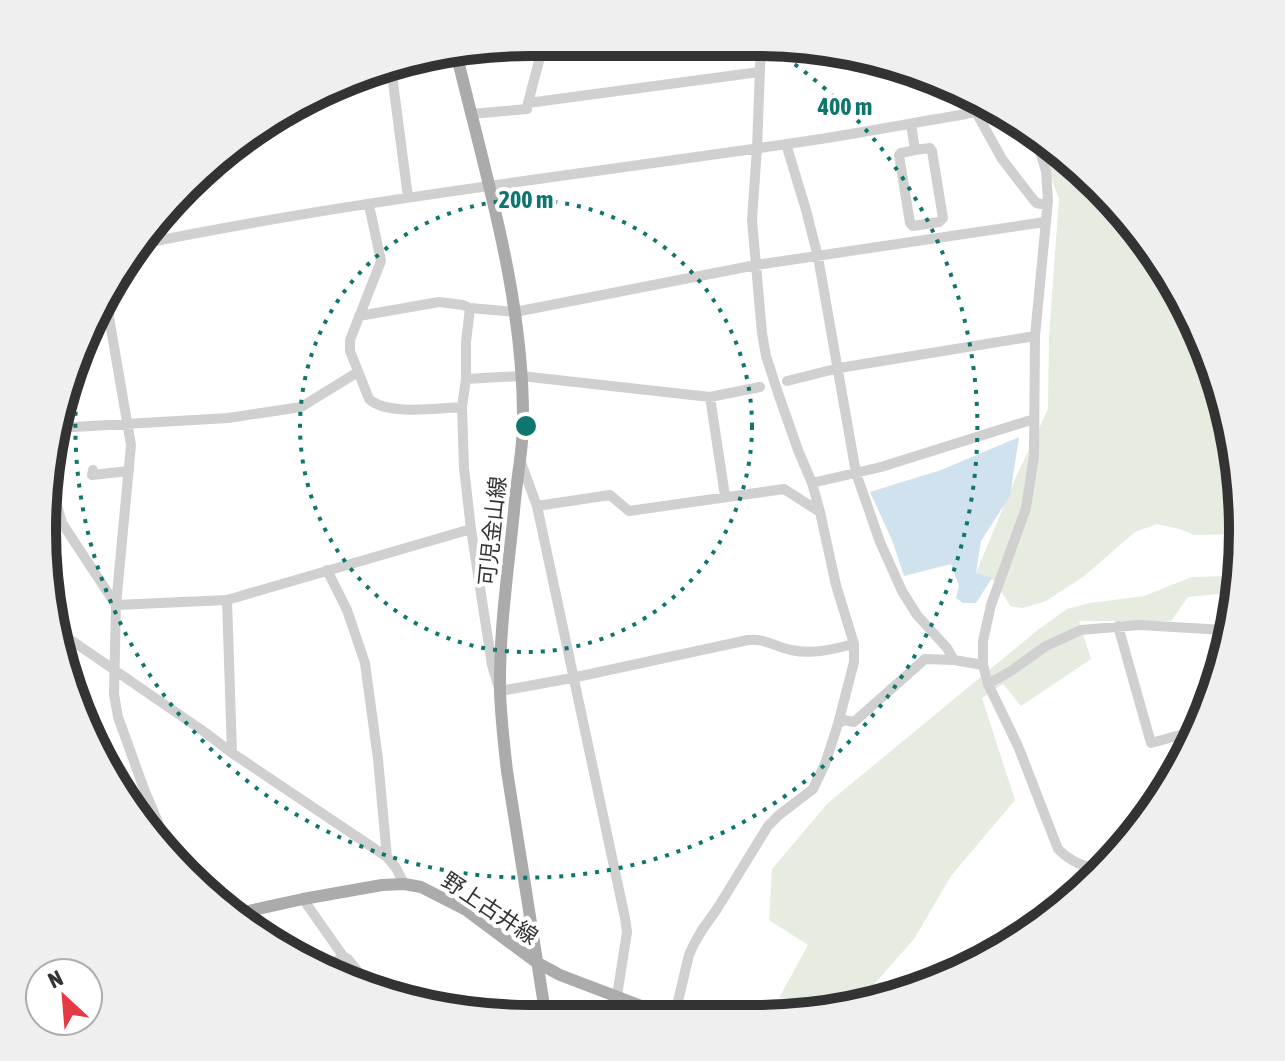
<svg xmlns="http://www.w3.org/2000/svg" width="1285" height="1061" font-family="'Asap Condensed','Noto Sans JP',sans-serif">
<style>
.green{fill:#e6ecdf}
.water{fill:#cfe2ee}
.lines{fill:none;stroke-linecap:round;stroke-linejoin:round}
.minor{stroke:#d0d0d0;stroke-width:10}
.major{stroke:#ababab;stroke-width:12}
.ring{fill:none;stroke:#0f766e;stroke-width:4;stroke-dasharray:4 8}
.labels{text-anchor:middle;stroke-width:8;stroke-linejoin:round;paint-order:stroke}
.street-label{font-size:22px;fill:#333;stroke:#fff}
.rim{fill:none;stroke:#333;stroke-width:10}
.centre{fill:#0f766e;stroke:#fff;stroke-width:4}
.ring-label{font-size:24px;text-anchor:middle;font-weight:bold;fill:#0f766e;stroke:#fff;stroke-width:8;stroke-linejoin:round;paint-order:stroke}
</style>
<rect width="100%" height="100%" fill="#fff"/>
<!-- green -->
<path class="green" d="M 1036,138 L 1077,164 L 1193,315 L 1242,499 L 1237,534 L 1194,535 L 1180,529 L 1157,524 L 1135,532 L 1083,577 L 1046,601 L 1023,608 L 1010,606 L 995,581 L 976,573 L 1015,479 L 1048,409 L 1049,337 L 1059,199 Z
M 1232,576 L 1229,599 L 1219,594 L 1188,597 L 1171,621 L 1079,621 L 1091,659 L 1021,706 L 1003,684 L 982,698 L 1015,800 L 951,876 L 914,939 L 862,998 L 850,1001 L 779,998 L 808,945 L 769,920 L 772,869 L 828,803 L 1039,629 L 1067,609 L 1090,603 L 1144,596 L 1192,577 Z"/>
<!-- water -->
<path class="water" d="M 1019,437 L 1010,496 L 981,541 L 976,573 L 992,578 L 976,603 L 963,603 L 956,598 L 959,586 L 951,564 L 904,576 L 892,540 L 870,492 L 941,470 Z"/>
<g class="lines">
<!-- minor -->
<path class="minor" d="M 392,64 L 392,75 L 408,197
M 528,103 L 544,42
M 976,112 L 1002,159 L 1036,203 L 1047,205
M 471,114 L 527,109 L 528,103 L 759,72
M 911,124 L 915,150 L 901,153 L 899,155 L 910,223 L 913,226 L 939,222 L 943,218 L 932,151 L 930,148 L 915,150
M 1031,135 L 1040,151 L 1046,171 L 1048,200 L 1035,336 L 1034,456 L 1026,508 L 991,605 L 983,641 L 983,665 L 988,684 L 1018,746 L 1058,849 C 1070,861 1084,868 1101,868
M 786,144 L 806,210 L 818,257 L 856,473 L 880,542 L 902,591 L 917,615 L 947,648 L 954,660
M 369,205 L 381,261 L 350,340 L 350,351 L 369,399 C 387,416 438,408 462,407
M 136,245 C 351,201 569,176 787,144 C 846,136 906,124 966,114 L 988,108
M 110,288 L 109,317 L 131,445 L 116,605 L 114,694 L 118,717 L 144,789 L 173,858
M 470,308 L 466,342 L 466,379 L 462,407 L 464,468 L 471,529 L 492,665 L 500,691 L 572,678 L 748,640 C 764,638 776,647 791,650 C 813,655 833,649 854,644
M 359,316 L 439,302 L 463,305 L 470,308 L 515,312 L 756,265 L 1045,222
M 466,379 L 521,376 L 710,397 L 760,387
M 787,381 L 839,368 L 1035,336
M 710,397 L 725,496
M 57,428 L 228,418 L 301,407 L 358,372
M 520,460 L 537,506 L 625,918 L 627,932 L 617,996
M 50,464 L 55,498 L 62,523 L 116,605
M 93,470 L 92,475 L 129,471
M 812,483 L 881,467 L 1034,419
M 537,506 L 610,495 L 629,511 L 784,489 L 820,512
M 327,570 L 347,610 L 365,663 L 378,759 L 387,857
M 227,600 L 232,753
M 116,605 L 227,600 L 471,529
M 1118,626 L 1151,743 L 1191,732
M 52,627 L 206,733 L 232,753 L 387,857 L 396,868 L 404,884
M 988,684 L 1011,671 L 1046,646 L 1081,630 L 1139,625 L 1225,630
M 838,724 L 844,720 L 854,722 L 925,659 L 954,660 L 983,665
M 303,899 L 343,956 L 348,959 L 368,984
M 505,939 L 519,932 L 529,917
M 330,966 L 343,956
M 674,1018 L 689,955 L 694,944 L 702,930 L 717,909 L 768,826 L 779,815 L 813,789 L 825,764 L 838,724 L 854,662 L 854,644 L 836,585 L 820,512 L 812,483 L 798,450 L 779,396 L 766,356 L 762,333 L 752,220 L 757,148 L 761,43"/>
<!-- major -->
<path class="major" d="M 456,52 C 485,174 525,299 523,427 C 522,455 516,483 514,511 C 508,571 499,632 500,692 C 501,719 504,745 507,771 L 546,1018
M 230,915 L 303,899 L 382,885 L 404,884 L 421,887 L 466,910 L 536,962 L 560,975 L 673,1018"/>
</g>
<!-- distance rings -->
<g class="ring">
<circle cx="526" cy="426" r="226"/>
<path d="M765 44A451 451 0 1 1 83 344"/>
</g>
<g class="labels">
<!-- street labels -->
<g class="street-label">
<text transform="translate(492 531) rotate(-84)" y="8">可児金山線</text>
<text transform="translate(490 908) rotate(34)" y="8">野上古井線</text>
</g>
</g>
<!-- crop -->
<path d="M0 0H1285V1061H0ZM530 56H755A474 474 0 0 1 1229 530V531A474 474 0 0 1 755 1005H530A474 474 0 0 1 56 531V530A474 474 0 0 1 530 56Z" fill="#efefef" fill-rule="evenodd"/>
<path class="rim" d="M530 56H755A474 474 0 0 1 1229 530V531A474 474 0 0 1 755 1005H530A474 474 0 0 1 56 531V530A474 474 0 0 1 530 56Z"/>
<circle cx="526" cy="426" r="12" class="centre"/>
<g class="ring-label">
<text x="845" y="115">400 m</text>
<text x="526" y="208">200 m</text>
</g>
<!-- north arrow -->
<g transform="translate(64 997) rotate(334)"><circle r="38" fill="#ffffff" stroke="#adadad" stroke-width="2"/>
<path d="M0-6L14 30L0 20L-14 30Z" fill="#e63946"/>
<text y="-12" font-size="22" font-weight="bold" text-anchor="middle" fill="#333333">N</text>
</g>
</svg>
